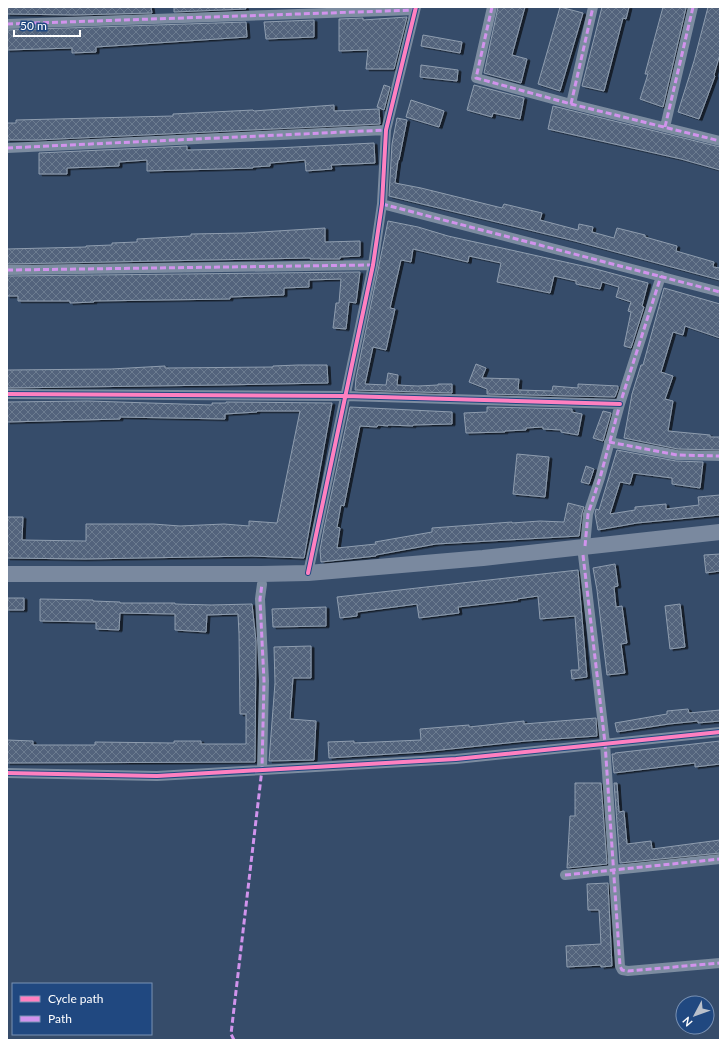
<svg xmlns="http://www.w3.org/2000/svg" width="727" height="1047" font-family="Lato,sans-serif">
<style>
.building{fill:url(#building-cross-hatch);stroke:#8f9daf;filter:url(#shadow)}
.lines{fill:none;stroke-linecap:round;stroke-linejoin:round}
.street{stroke:#7c8ca0;stroke-width:10}
.primary{stroke:#7a899f;stroke-width:16}
.quiet{stroke:#d193ec;stroke-width:3;stroke-dasharray:6 3;stroke-linecap:butt}
.cycleway-casing{stroke:#204880;stroke-width:6}
.cycleway{stroke:#ff80c0;stroke-width:4}
</style>
<defs>
<pattern id="building-cross-hatch" width="8" height="8" patternUnits="userSpaceOnUse"><rect width="8" height="8" fill="#52647c"/><path d="M0 0l8 8M0 8l8-8" fill="none" stroke="#6c7b90"/></pattern>
<filter id="shadow"><feDropShadow dx="3" dy="1.5" stdDeviation="0" flood-color="#0009"/></filter>
</defs>
<rect width="100%" height="100%" fill="#364c6a"/>
<!-- building -->
<path class="building" d="M 7,7 L 151,7 L 152,13 L 74,15 L 7,14 Z
M 174,7 L 245,7 L 246,9 L 174,12 Z
M 498,7 L 525,7 L 512,55 L 527,59 L 521,83 L 484,73 Z
M 560,7 L 583,13 L 560,91 L 538,84 Z
M 602,7 L 629,7 L 626,19 L 623,18 L 604,91 L 582,86 Z
M 663,7 L 681,7 L 686,8 L 663,107 L 640,99 L 648,74 L 645,74 Z
M 708,7 L 720,7 L 720,54 L 714,75 L 715,76 L 699,119 L 678,112 L 694,61 Z
M 407,17 L 394,69 L 366,69 L 368,50 L 339,51 L 339,19 L 363,18 L 363,20 Z
M 314,20 L 314,37 L 266,39 L 264,22 Z
M 246,22 L 247,37 L 96,47 L 96,52 L 72,53 L 72,48 L 7,50 L 7,30 Z
M 423,35 L 462,42 L 460,53 L 421,46 Z
M 421,65 L 458,70 L 457,81 L 420,77 Z
M 384,85 L 390,87 L 384,110 L 377,107 Z
M 474,85 L 524,98 L 520,119 L 493,113 L 492,117 L 467,110 Z
M 411,100 L 444,111 L 439,127 L 406,117 Z
M 334,105 L 334,111 L 379,109 L 380,124 L 37,140 L 7,140 L 7,123 L 16,123 L 16,120 L 173,116 L 173,114 L 253,110 L 254,111 Z
M 553,106 L 720,147 L 720,170 L 681,159 L 548,129 Z
M 397,118 L 407,120 L 399,160 L 398,160 L 395,183 L 421,188 L 502,208 L 504,204 L 542,213 L 540,220 L 578,230 L 579,224 L 593,227 L 592,232 L 614,238 L 617,228 L 645,235 L 645,237 L 677,246 L 676,251 L 714,262 L 713,267 L 720,268 L 720,280 L 575,241 L 389,196 L 392,144 Z
M 374,143 L 375,163 L 331,165 L 332,169 L 306,171 L 305,160 L 270,163 L 270,166 L 253,167 L 253,168 L 147,171 L 147,160 L 119,162 L 119,166 L 67,168 L 67,174 L 39,174 L 39,153 L 187,146 L 187,150 L 276,148 Z
M 388,221 L 418,227 L 448,236 L 592,268 L 648,283 L 642,306 L 644,307 L 631,348 L 624,346 L 631,312 L 628,311 L 631,302 L 616,297 L 619,287 L 602,282 L 600,289 L 576,284 L 576,281 L 554,276 L 550,293 L 497,282 L 501,263 L 469,256 L 468,262 L 413,249 L 411,262 L 401,260 L 390,308 L 395,309 L 386,350 L 373,347 L 365,384 L 386,385 L 388,373 L 398,375 L 397,385 L 418,386 L 438,385 L 438,384 L 452,384 L 452,393 L 355,390 L 356,378 Z
M 325,228 L 325,242 L 360,241 L 360,256 L 340,257 L 340,259 L 310,259 L 310,258 L 7,264 L 7,249 L 86,247 L 86,246 L 112,245 L 112,243 L 137,242 L 137,239 L 191,236 L 191,234 L 245,233 Z
M 360,272 L 356,303 L 349,302 L 346,329 L 333,328 L 336,303 L 339,303 L 341,279 L 309,280 L 309,287 L 284,288 L 284,295 L 230,297 L 230,299 L 94,301 L 94,302 L 70,303 L 70,301 L 18,301 L 18,296 L 7,296 L 7,276 Z
M 664,288 L 720,304 L 720,338 L 685,326 L 683,335 L 673,332 L 661,372 L 673,376 L 665,399 L 673,401 L 668,431 L 710,435 L 710,437 L 720,437 L 720,450 L 678,449 L 624,438 L 632,394 L 641,365 L 643,365 Z
M 476,364 L 486,368 L 482,378 L 519,379 L 518,390 L 552,391 L 553,386 L 578,388 L 578,384 L 618,386 L 618,389 L 615,397 L 487,394 L 487,389 L 469,382 Z
M 298,365 L 327,365 L 328,383 L 220,385 L 7,388 L 7,370 L 111,369 L 165,366 L 165,368 L 273,367 L 273,366 Z
M 88,401 L 212,405 L 212,403 L 226,403 L 226,402 L 332,403 L 304,558 L 252,556 L 85,559 L 7,558 L 7,517 L 23,517 L 22,540 L 86,541 L 86,524 L 153,524 L 180,526 L 224,524 L 249,526 L 249,521 L 277,523 L 300,411 L 257,411 L 257,412 L 225,414 L 225,419 L 120,417 L 120,419 L 7,422 L 7,402 Z
M 350,407 L 452,412 L 452,424 L 413,425 L 413,426 L 388,425 L 388,426 L 378,425 L 377,427 L 360,426 L 344,506 L 341,505 L 337,527 L 340,528 L 337,548 L 376,544 L 375,542 L 432,532 L 432,528 L 512,522 L 512,523 L 540,521 L 564,522 L 568,503 L 584,507 L 582,513 L 579,536 L 436,544 L 376,555 L 376,556 L 321,562 L 320,550 L 324,528 Z
M 487,407 L 572,409 L 572,412 L 582,414 L 578,435 L 561,432 L 561,430 L 543,429 L 543,427 L 526,428 L 526,430 L 505,431 L 505,432 L 466,433 L 464,413 L 487,412 Z
M 603,411 L 611,413 L 603,441 L 593,438 Z
M 617,450 L 676,461 L 703,462 L 700,488 L 672,484 L 672,478 L 633,473 L 630,484 L 620,482 L 610,514 L 635,510 L 635,507 L 666,504 L 666,509 L 699,505 L 698,497 L 720,495 L 720,515 L 637,523 L 598,530 L 595,514 L 596,509 L 599,510 Z
M 517,454 L 549,457 L 545,497 L 513,494 Z
M 586,466 L 594,469 L 589,484 L 581,482 Z
M 720,554 L 720,571 L 706,573 L 704,555 Z
M 615,564 L 618,586 L 614,587 L 616,607 L 622,606 L 627,643 L 621,644 L 625,673 L 607,675 L 597,590 L 593,568 Z
M 578,570 L 587,677 L 572,679 L 571,670 L 579,670 L 575,616 L 540,619 L 538,596 L 517,599 L 518,600 L 458,607 L 459,613 L 419,618 L 417,604 L 357,612 L 357,616 L 340,618 L 337,597 Z
M 7,598 L 24,598 L 24,610 L 7,610 Z
M 40,599 L 93,600 L 93,601 L 120,602 L 120,603 L 175,603 L 175,604 L 211,605 L 252,604 L 256,641 L 255,762 L 7,763 L 7,740 L 33,741 L 33,745 L 95,745 L 95,742 L 174,743 L 174,741 L 201,741 L 201,744 L 246,744 L 246,714 L 240,714 L 239,634 L 238,614 L 207,615 L 206,632 L 175,630 L 175,614 L 120,613 L 119,630 L 96,629 L 96,622 L 40,621 Z
M 680,604 L 685,647 L 670,649 L 665,606 Z
M 326,607 L 326,626 L 273,627 L 272,609 Z
M 311,646 L 311,678 L 293,678 L 290,719 L 316,721 L 314,760 L 269,761 L 275,683 L 274,647 Z
M 688,709 L 689,713 L 720,710 L 720,721 L 698,723 L 698,721 L 669,724 L 617,732 L 615,723 L 667,714 L 667,711 Z
M 596,718 L 597,736 L 526,741 L 422,752 L 329,758 L 328,742 L 354,741 L 354,743 L 421,740 L 420,729 L 469,725 L 469,727 L 524,721 L 524,724 Z
M 720,741 L 720,764 L 695,767 L 695,763 L 614,773 L 612,754 L 615,754 L 615,753 Z
M 575,783 L 601,783 L 607,864 L 567,868 L 570,816 L 575,816 Z
M 614,783 L 617,783 L 619,812 L 624,811 L 627,844 L 651,841 L 652,849 L 720,840 L 720,853 L 620,863 Z
M 608,883 L 612,966 L 601,967 L 601,965 L 567,967 L 566,946 L 601,944 L 599,910 L 588,910 L 587,884 Z"/>
<g class="lines">
<!-- street -->
<path class="street" d="M 492,7 L 476,78 L 571,104 L 720,141
M 7,24 L 415,10
M 571,104 L 593,7
M 665,127 L 693,7
M 7,148 L 386,130
M 382,204 L 720,292
M 7,270 L 373,265
M 7,394 L 345,396 L 620,404
M 609,442 L 677,455 L 720,456
M 585,546 L 588,514 L 600,478 L 620,404 L 661,276
M 583,555 L 605,743 L 620,966 L 622,970 L 628,971 L 720,963
M 308,573 L 373,265 L 382,204 L 386,130 L 416,7
M 262,584 L 260,599 L 264,681 L 262,769
M 7,773 L 157,776 L 456,759 L 720,732
M 565,875 L 720,859"/>
<!-- primary -->
<path class="primary" d="M 7,574 L 261,574 L 308,573 L 483,558 L 720,532"/>
<!-- quiet -->
<path class="quiet" d="M 492,7 L 476,78 L 571,104 L 720,141
M 7,24 L 415,10
M 571,104 L 593,7
M 665,127 L 693,7
M 7,148 L 386,130
M 382,204 L 720,292
M 7,270 L 373,265
M 609,442 L 677,455 L 720,456
M 585,546 L 588,514 L 600,478 L 620,404 L 661,276
M 583,555 L 605,743 L 620,966 L 622,970 L 628,971 L 720,963
M 565,875 L 720,859
M 234,1040 L 231,1034 L 262,769 L 264,681 L 260,599 L 262,584"/>
<!-- cycleway casing -->
<g class="cycleway-casing">
<path id="cycleway" d="M 7,394 L 345,396 L 620,404
M 308,573 L 373,265 L 382,204 L 386,130 L 416,7
M 7,773 L 157,776 L 456,759 L 720,732"/>
</g>
<!-- cycleway -->
<use href="#cycleway" class="cycleway"/>
</g>
<!-- border -->
<rect width="727" height="1047" fill="none" stroke="#ffffff" stroke-width="16"/>
<!-- legend -->
<rect x="12" y="983" width="140" height="52" fill="#204880" stroke="#7991b3"/>
<rect x="20" y="996" width="20" height="6" fill="#ff80c0" stroke="#7991b3"/>
<text x="48" y="1003" font-size="12" fill="#ffffff">Cycle path</text>
<rect x="20" y="1016" width="20" height="6" fill="#d193ec" stroke="#7991b3"/>
<text x="48" y="1023" font-size="12" fill="#ffffff">Path</text>
<!-- north arrow -->
<g transform="translate(695 1015) rotate(229)"><circle r="19" fill="#204880" stroke="#7991b3"/>
<path d="M0-3L7 15L0 10L-7 15Z" fill="#b9c0cb"/>
<text y="-6" font-size="11" font-weight="bold" text-anchor="middle" fill="#ffffff">N</text>
</g>
<!-- scale -->
<path d="M14 30v6h66v-6" fill="none" stroke="#ffffff" stroke-width="2"/>
<text x="20" y="30" font-size="12" fill="#ffffff" stroke="#204880" stroke-width="3" paint-order="stroke">50 m</text>
</svg>
